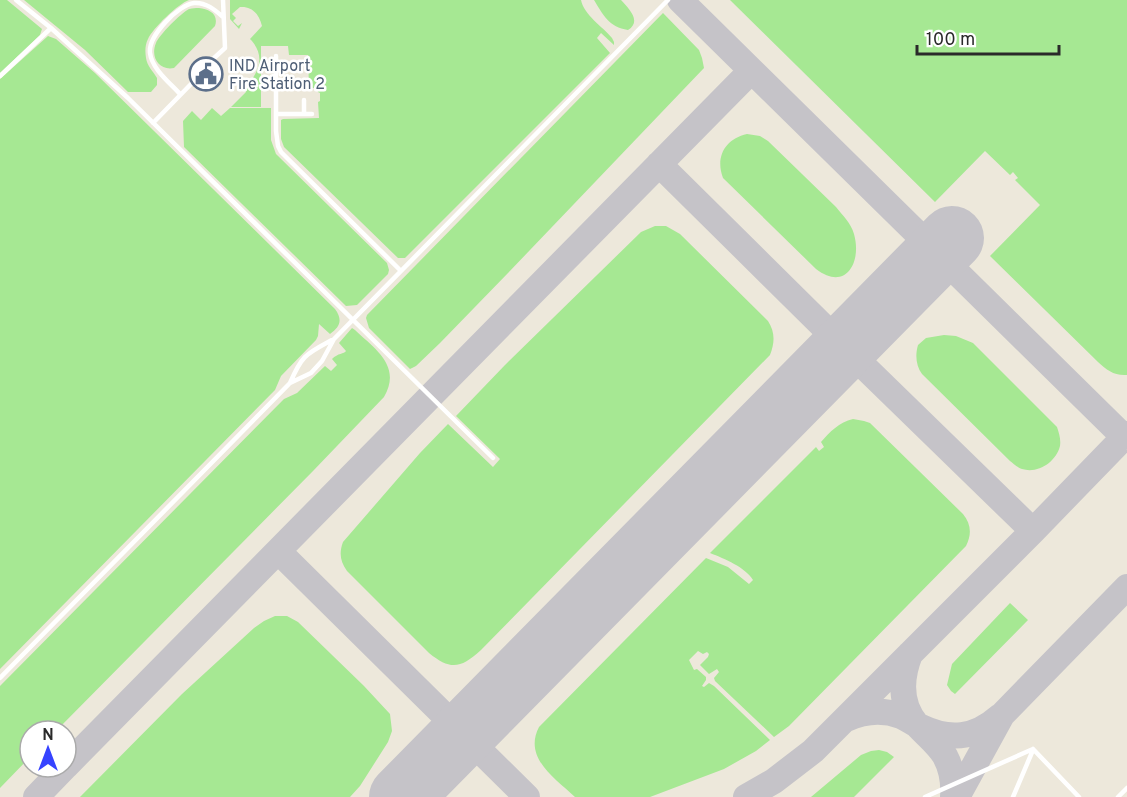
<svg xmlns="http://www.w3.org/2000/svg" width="1127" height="797" font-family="Overpass,sans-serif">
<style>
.green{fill:#a6e893}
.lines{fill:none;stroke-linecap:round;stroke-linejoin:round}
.taxiway{stroke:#c5c3c8;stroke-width:26}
.runway{stroke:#c5c3c8;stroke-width:64}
.lane{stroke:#fff;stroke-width:4.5}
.labels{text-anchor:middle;stroke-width:5;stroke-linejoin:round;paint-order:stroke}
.service-label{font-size:16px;fill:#4e5e75;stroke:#fff;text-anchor:start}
</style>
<rect width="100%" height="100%" fill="#ede8db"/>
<!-- green -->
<path class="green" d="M 0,0 L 7,0 L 42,29 L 40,35 L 0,73 Z
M 24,0 L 189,0 C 178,4 153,28 148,39 C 145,45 145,51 146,58 C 147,66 153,71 157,78 L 157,85 L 151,92 L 128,92 L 85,50 Z
M 230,0 L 581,0 C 584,15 602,26 612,38 L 614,42 L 614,45 L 601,33 L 597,38 L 610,53 L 405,258 L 398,258 L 284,147 L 281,139 L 281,120 L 283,119 L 319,118 L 318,102 L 320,101 L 320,93 L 318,92 L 317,88 L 309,88 L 308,55 L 289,55 L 288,46 L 261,46 L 261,107 L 231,107 L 246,92 L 245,89 C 248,85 252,81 254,76 C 263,62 260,49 250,39 L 262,26 C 259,14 252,6 240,7 L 232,14 L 236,18 L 233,21 L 238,26 L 242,23 L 239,29 L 230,19 Z
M 594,0 L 621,0 C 629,9 642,21 628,30 C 609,27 603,15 594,0 Z
M 730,0 L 1127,0 L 1127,375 C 1114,376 1107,370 1098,362 L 990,256 L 1040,205 L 1015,180 L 1018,178 L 1013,172 L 1010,175 L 985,151 L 935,202 Z
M 199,8 C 209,9 219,14 215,26 L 174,68 C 159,71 150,57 156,43 C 159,35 181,13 189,9 C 193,8 195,8 199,8 Z
M 663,13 L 699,50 L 702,58 L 704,68 L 508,273 L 440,343 L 416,366 L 410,369 L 369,328 L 366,318 L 367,315 Z
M 48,36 L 56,39 L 95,73 L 335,309 C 343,320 340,327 330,334 L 319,324 L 318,336 L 316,340 L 281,376 L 275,390 L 0,669 L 0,79 Z
M 212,108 L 221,116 L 230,108 L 271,108 L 271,140 L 276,154 L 387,263 L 389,270 L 388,274 L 357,305 L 346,306 L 184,147 L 183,121 L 192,111 L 201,120 Z
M 747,134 L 760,136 L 768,141 L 836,207 C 843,216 851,223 854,234 C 862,262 846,292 816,269 L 723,178 C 715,157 725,139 747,134 Z
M 655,226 L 666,226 L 680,234 L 768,321 C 775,332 775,342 770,355 L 481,650 C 461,668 451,671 429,653 L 347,571 C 340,561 339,553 343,542 L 420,453 L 448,424 L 493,467 L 500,459 L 456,416 L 505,365 L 641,232 Z
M 352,328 L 355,330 C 375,349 402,366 384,397 L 313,471 L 56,731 L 30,731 L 30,757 L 0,788 L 0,686 L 284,399 L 297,393 L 325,366 L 331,371 L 337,365 L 332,359 C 338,353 344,354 346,351 L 339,343 Z
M 944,335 L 956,336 L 973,343 L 1057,427 C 1059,433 1061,439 1060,446 C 1056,462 1038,474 1022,469 C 1018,468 1014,464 1010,461 L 922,374 C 916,366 915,355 918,345 L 926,338 Z
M 853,419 L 864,421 L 870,423 L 963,514 C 971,524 972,534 966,546 L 789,726 L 774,737 L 715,681 L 714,678 L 719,672 L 717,669 L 709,674 L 700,665 L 708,657 L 709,654 L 707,652 L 703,654 L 698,651 L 689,660 L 694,670 L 697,669 L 706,677 L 706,680 L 702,686 L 704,687 L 709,683 L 714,686 L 770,740 L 756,751 L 724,769 L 650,797 L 575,797 C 555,778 523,758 539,727 L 706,558 L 728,567 L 749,584 L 753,580 C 745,567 725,559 710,553 L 816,447 L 819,451 L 824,447 L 821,442 C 830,432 839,422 853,419 Z
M 1010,603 L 1028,620 L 955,694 L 951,691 L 947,685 L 952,664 Z
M 275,616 L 287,616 L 298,622 L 364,686 L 390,714 L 392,731 L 388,742 L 360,786 L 350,797 L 80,797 L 182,694 L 254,628 L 264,621 Z
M 879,750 L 887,752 L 894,757 L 854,797 L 811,797 L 861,755 L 871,751 Z"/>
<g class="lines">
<!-- taxiway -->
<path class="taxiway" d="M 680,0 L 1124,437
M 659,164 L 845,348 L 1033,531
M 278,551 L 527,797
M 910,654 C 901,677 899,704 917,725 C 926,735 938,744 945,756 C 952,769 954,783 953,797
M 846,719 C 864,711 882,709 901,716 C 908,719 914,724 921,727 C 950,741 975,738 999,717
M 66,766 L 751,71
M 36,797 L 65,767
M 746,797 L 774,781 L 813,751 L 1033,531 L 1127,434
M 957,797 L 1002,715 L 1127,587"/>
<!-- runway -->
<path class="runway" d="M 401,797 L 952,238"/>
<!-- lane -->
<path class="lane" d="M 16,0 L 51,28 L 128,98 L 493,458
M 276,56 L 276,131 L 278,146 L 281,152 L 401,271
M 213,59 L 225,48 L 223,0
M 0,76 L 51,28
M 180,94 C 170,83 152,69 150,53 C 148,36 178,5 194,3 C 206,2 215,10 223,17
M 304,100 L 304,114
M 277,114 L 312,114
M 153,123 L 192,83
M 290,383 C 302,355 306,354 332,340
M 0,678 L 290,383 L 311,373 L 322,361 L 334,339 L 668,0
M 1033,749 L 1079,797
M 925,797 L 1033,749
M 1013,797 L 1033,750
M 1118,797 L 1127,788"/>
</g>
<!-- icons -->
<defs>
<g id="civic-ring" transform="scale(1.725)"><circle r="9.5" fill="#fff" stroke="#5c6f8a" stroke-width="1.5"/><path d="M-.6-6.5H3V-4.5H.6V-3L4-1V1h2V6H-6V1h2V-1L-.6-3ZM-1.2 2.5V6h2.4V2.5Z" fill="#5c6f8a"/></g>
</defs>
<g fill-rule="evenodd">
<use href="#civic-ring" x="206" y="74"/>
</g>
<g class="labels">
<!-- service labels -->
<g class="service-label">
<text x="229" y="71">IND Airport<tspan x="229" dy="18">Fire Station 2</tspan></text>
</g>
</g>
<!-- north arrow -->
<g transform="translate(48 749)"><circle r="28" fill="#ffffff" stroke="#aaaaaa" stroke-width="1.5"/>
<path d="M0-4.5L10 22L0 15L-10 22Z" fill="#3643ff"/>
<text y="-9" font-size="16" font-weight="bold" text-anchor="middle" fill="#2a2a2a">N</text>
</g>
<!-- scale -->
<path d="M917 45v9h142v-9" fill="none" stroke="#2a2a2a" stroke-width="3"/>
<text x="926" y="45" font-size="18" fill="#2a2a2a" stroke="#ffffff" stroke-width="4.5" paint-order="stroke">100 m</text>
</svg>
